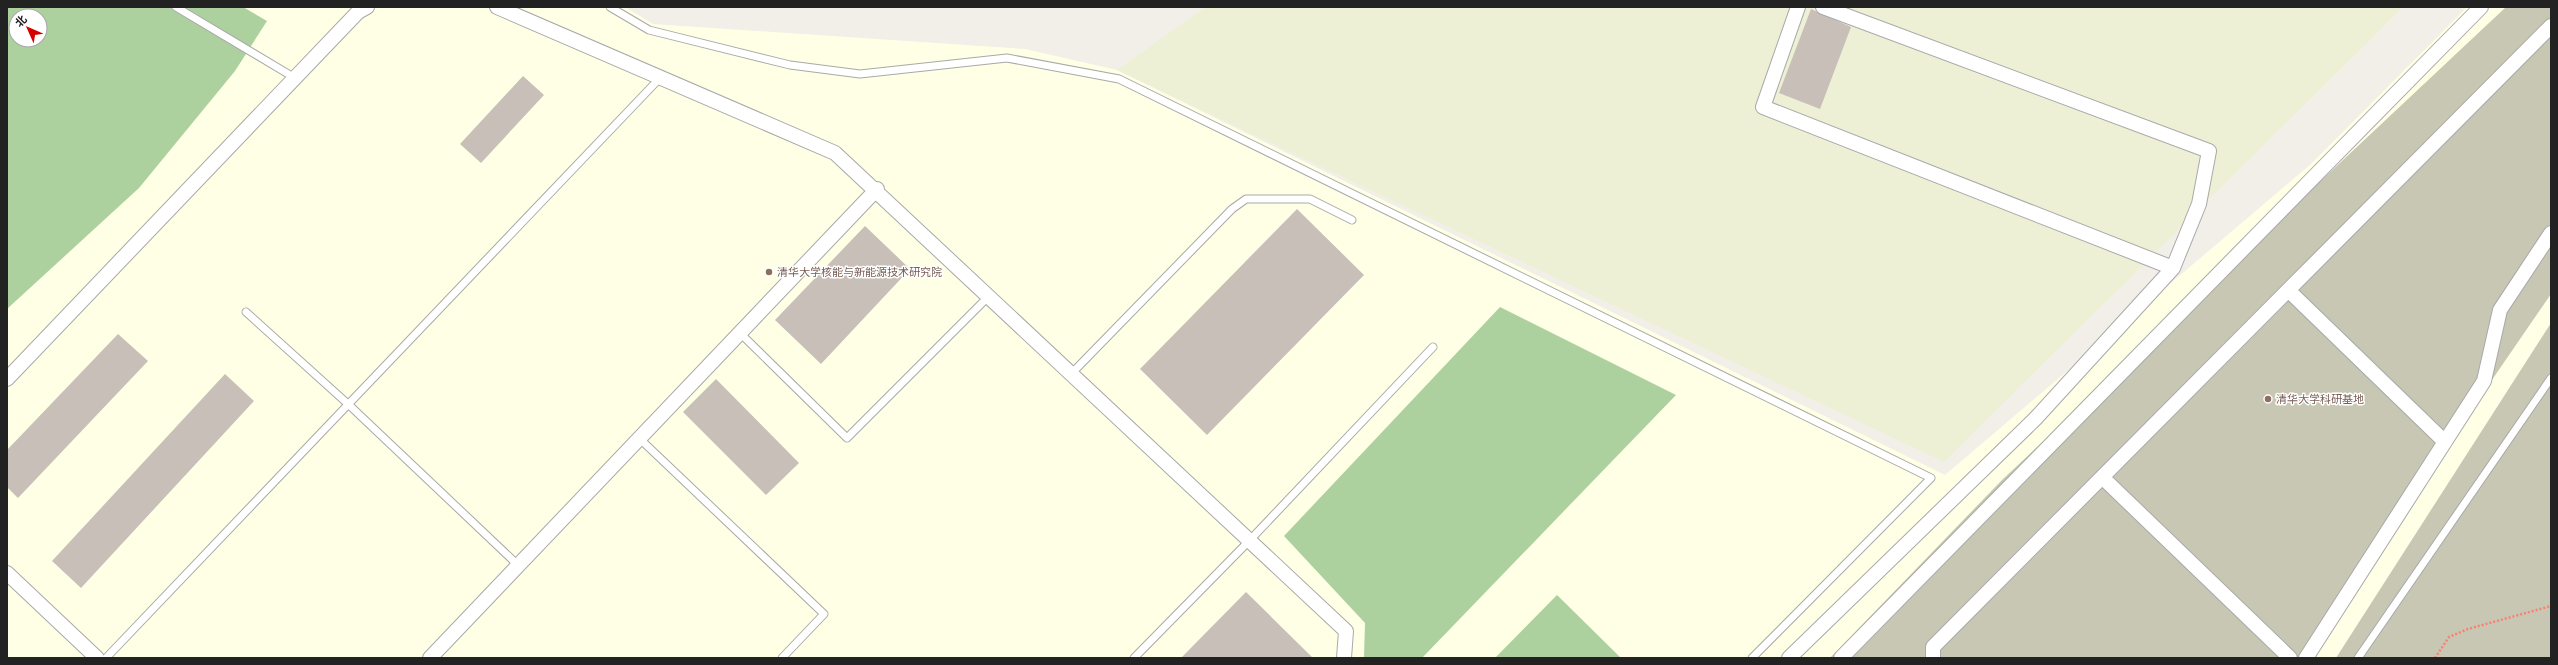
<svg xmlns="http://www.w3.org/2000/svg" width="2558" height="665" font-family="'DejaVu Sans','Noto Sans SC',sans-serif">
<style>
.education{fill:#ffffe5;fill-rule:evenodd}
.construction{fill:#c7c7b4}
.farmland{fill:#eef0d5}
.forest{fill:#add19e;fill-rule:evenodd}
.building{fill:#c7bfb8}
.lines{fill:none;stroke-linecap:round;stroke-linejoin:round}
.lane-casing{stroke:#a9a9a9;stroke-width:9}
.street-casing{stroke:#a9a9a9;stroke-width:16}
.path{stroke:#fa8072;stroke-width:2.5;stroke-dasharray:2 2;stroke-linecap:butt}
.lane{stroke:#fff;stroke-width:7}
.street{stroke:#fff;stroke-width:14}
.education-dot{fill:#8d6e63;stroke:#fff;stroke-width:1.5}
.labels{text-anchor:middle;stroke-width:3;stroke-linejoin:round;paint-order:stroke}
.education-label{font-size:11px;fill:#785e54;stroke:#fff;text-anchor:start}
</style>
<rect width="100%" height="100%" fill="#f2efe9"/>
<!-- education -->
<path class="education" d="M 7,7 L 625,7 L 653,24 L 1025,49 L 1117,70 L 1945,475 L 2311,164 L 2467,7 L 2551,7 L 2551,323 L 2336,658 L 7,658 ZM 16,16 L 40,16 L 40,40 L 16,40 Z"/>
<!-- construction -->
<path class="construction" d="M 2506,7 L 2551,7 L 2551,294 L 2301,658 L 1830,658 L 2002,480 Z
M 2551,323 L 2551,658 L 2336,658 Z"/>
<!-- farmland -->
<path class="farmland" d="M 1206,7 L 2403,7 L 1944,462 L 1117,70 Z"/>
<!-- forest -->
<path class="forest" d="M 7,7 L 243,7 L 267,21 L 235,71 L 139,188 L 7,309 ZM 16,16 L 40,16 L 40,40 L 16,40 Z
M 1500,307 L 1676,395 L 1422,658 L 1364,658 L 1365,623 L 1284,536 Z
M 1557,595 L 1621,658 L 1495,658 Z"/>
<!-- building -->
<path class="building" d="M 1811,9 L 1851,27 L 1820,109 L 1779,93 Z
M 523,76 L 544,95 L 481,163 L 460,144 Z
M 1297,209 L 1364,275 L 1207,435 L 1140,369 Z
M 865,226 L 910,269 L 821,364 L 775,320 Z
M 118,334 L 148,361 L 18,498 L 7,487 L 7,450 Z
M 225,374 L 254,401 L 81,588 L 52,561 Z
M 716,379 L 799,463 L 766,495 L 683,412 Z
M 1246,592 L 1313,658 L 1181,658 Z"/>
<g class="lines">
<!-- lane casing -->
<g class="lane-casing">
<path id="lane" d="M 176,7 L 295,78
M 610,7 L 649,30 L 790,65 L 860,74 L 1007,58 L 1119,79 L 1931,478 L 1752,658
M 246,312 L 348,404 L 519,566
M 741,334 L 847,438 L 990,295
M 1072,373 L 1232,209 L 1246,199 L 1310,199 L 1352,220
M 640,439 L 824,614 L 782,658
M 106,658 L 659,79
M 1134,658 L 1250,540 L 1433,347
M 2358,658 L 2551,378"/>
</g>
<!-- street casing -->
<g class="street-casing">
<path id="street" d="M 497,7 L 835,153 L 1346,631 L 1344,658
M 1798,7 L 1763,107 L 2173,268
M 2288,290 L 2445,442
M 7,379 L 358,12 L 367,7
M 2102,477 L 2290,658
M 7,573 L 97,658
M 430,658 L 877,189
M 1789,658 L 2035,419 L 2173,268 L 2199,204 L 2209,151 L 1823,7
M 1841,658 L 2481,7
M 1933,658 L 1933,647 L 2551,26
M 2306,658 L 2484,381 L 2500,310 L 2551,233"/>
</g>
<!-- path -->
<path class="path" d="M 2435,658 L 2449,637 L 2468,629 L 2551,606"/>
<!-- lane -->
<use href="#lane" class="lane"/>
<!-- street -->
<use href="#street" class="street"/>
</g>
<!-- markers -->
<g class="education-dot">
<circle cx="769" cy="272" r="4"/>
<circle cx="2268" cy="399" r="4"/>
</g>
<g class="labels">
<!-- education labels -->
<g class="education-label">
<text x="777" y="276">清华大学核能与新能源技术研究院</text>
<text x="2276" y="403">清华大学科研基地</text>
</g>
</g>
<!-- border -->
<rect width="2558" height="665" fill="none" stroke="#222222" stroke-width="16"/>
<!-- north arrow -->
<g transform="translate(28 28) rotate(315)"><circle r="19" fill="#ffffff" stroke="#a7a7a7"/>
<path d="M0-3L7 15L0 10L-7 15Z" fill="#d40000"/>
<text y="-6" font-size="11" font-weight="bold" text-anchor="middle" fill="#222222">北</text>
</g>
</svg>
